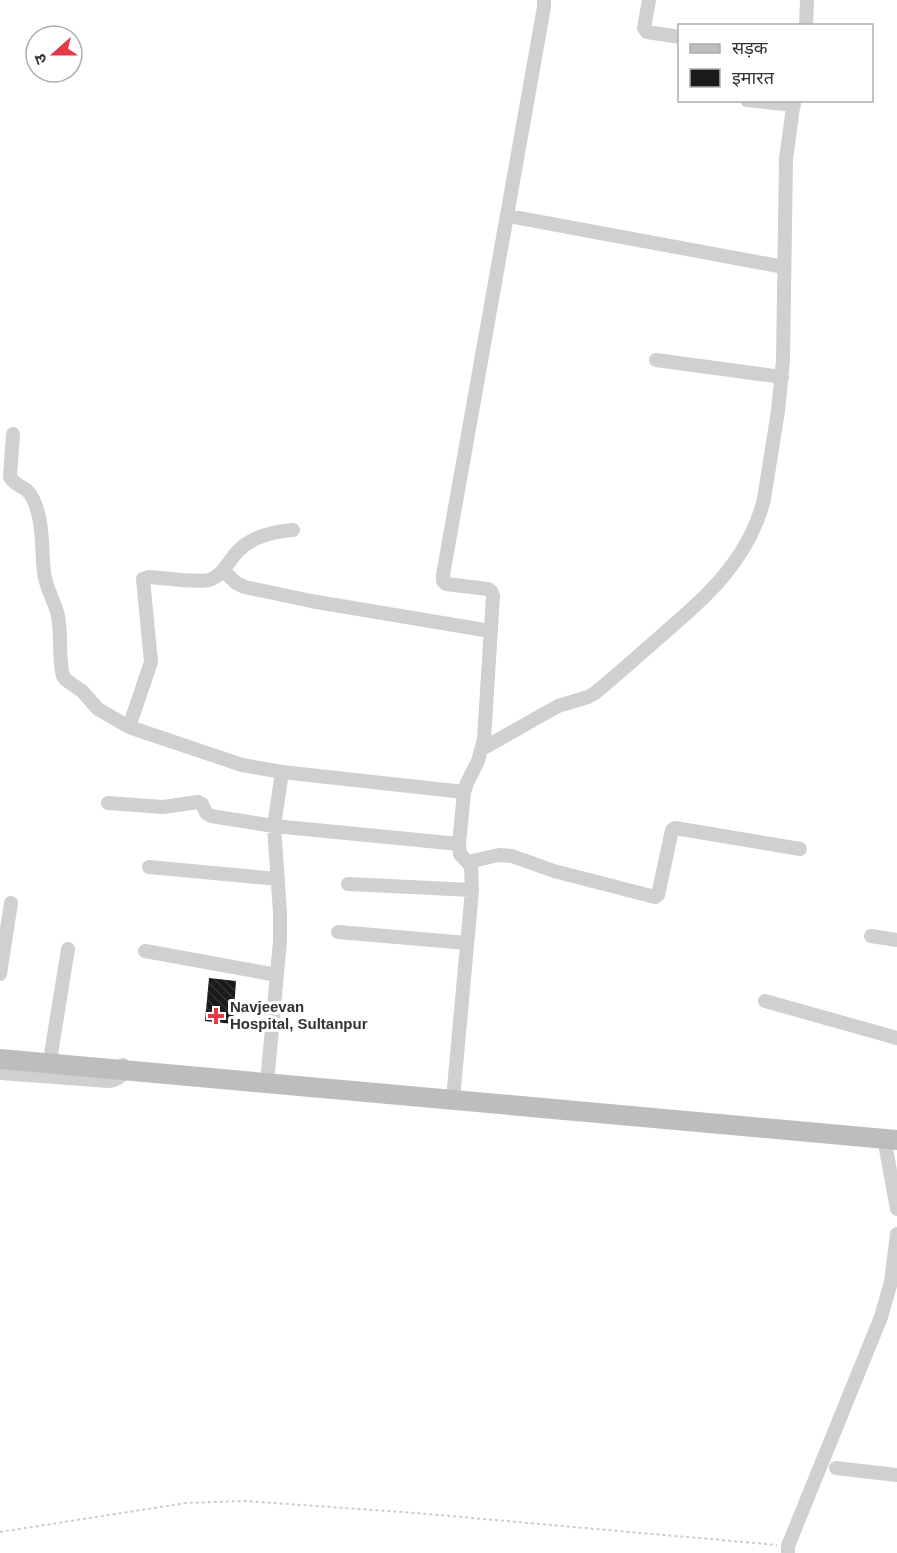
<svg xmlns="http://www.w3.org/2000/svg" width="897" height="1553" font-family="Helvetica,'Noto Sans Devanagari',sans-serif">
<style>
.building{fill:url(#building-back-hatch)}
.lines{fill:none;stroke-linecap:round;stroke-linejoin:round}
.path{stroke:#cdcdcd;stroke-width:2;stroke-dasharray:3 3;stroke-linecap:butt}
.street{stroke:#d0d0d0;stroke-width:14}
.secondary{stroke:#bdbdbd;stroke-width:20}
.poi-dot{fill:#e63946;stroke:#fff;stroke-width:2}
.labels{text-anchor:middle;stroke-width:6;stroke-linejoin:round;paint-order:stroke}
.poi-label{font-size:15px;font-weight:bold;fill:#333;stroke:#fff;text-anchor:start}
</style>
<defs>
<pattern id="building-back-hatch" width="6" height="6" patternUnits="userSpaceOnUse" patternTransform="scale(1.5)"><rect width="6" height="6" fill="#1a1a1a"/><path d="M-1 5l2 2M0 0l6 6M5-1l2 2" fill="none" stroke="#333"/></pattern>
</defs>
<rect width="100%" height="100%" fill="#fff"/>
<!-- building -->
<path class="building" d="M 209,978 L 236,981 L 233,1024 L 205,1021 Z"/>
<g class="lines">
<!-- path -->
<path class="path" d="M 0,1532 L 186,1503 L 245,1501 L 416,1513 L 777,1545"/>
<!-- street -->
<path class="street" d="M 649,0 L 644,28 L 647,32 L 680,37
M 806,26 L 807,0
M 747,100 L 794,105
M 508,216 L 784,267
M 656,360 L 782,377
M 13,434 L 10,477 C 15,487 27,485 33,499 C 44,522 41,547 44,572 C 45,587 55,601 58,616 C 62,636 58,657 63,676 L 66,680 L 82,691 L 98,709 L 129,727 L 242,765 L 282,772 L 464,792
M 223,570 L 236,583 L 245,587 L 311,601 L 490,631
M 129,727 L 151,662 L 143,579 L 149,577 C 163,578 197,583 209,580 C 223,576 229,560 238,551 C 251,537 275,531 293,530
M 482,749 L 558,706 L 588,697 L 595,693 C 617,675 639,655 661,636 C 706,597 749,560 764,499 L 778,411 L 783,360 L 786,159 L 794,100
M 108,803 L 163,807 L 198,802 L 202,804 L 206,813 L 211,816 L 274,826 L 459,844
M 468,862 L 499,855 L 512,856 L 554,871 L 655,897 L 658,895 L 672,830 L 675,828 L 800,849
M 149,867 L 278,879
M 348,884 L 472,890
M 338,932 L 467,943
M 871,936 L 897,940
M 145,951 L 277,975
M 0,974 L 11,903
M 765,1001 L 897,1038
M 51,1054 L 68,949
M 0,1073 L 109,1081 C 117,1080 121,1077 125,1071 L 123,1065
M 267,1083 L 280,941 L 280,913 L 274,826 L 282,772
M 453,1099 L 472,890 L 471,866 L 460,854 L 459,844 L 464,792 L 467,783 L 478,761 L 484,739 L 493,596 L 491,591 L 488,589 L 446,584 L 443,581 L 443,575 L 544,7 L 544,0
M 884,1138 L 897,1209
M 836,1468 L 897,1475
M 788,1553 L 788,1546 L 881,1317 L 891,1282 L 897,1234"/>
<!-- secondary -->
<path class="secondary" d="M 0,1059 L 897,1140"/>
</g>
<!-- markers -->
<path class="poi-dot" d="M213 1007h6v6h6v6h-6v6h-6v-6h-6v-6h6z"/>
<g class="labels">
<!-- poi labels -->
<g class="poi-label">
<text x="230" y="1012">Navjeevan<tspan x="230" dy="17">Hospital, Sultanpur</tspan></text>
</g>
</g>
<!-- legend -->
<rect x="678" y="24" width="195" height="78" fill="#ffffff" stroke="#adadad" stroke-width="1.5"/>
<rect x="690" y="44" width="30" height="9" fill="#bdbdbd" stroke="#adadad" stroke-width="1.5"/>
<text x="732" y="54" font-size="18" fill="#333333">सड़क</text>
<rect x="690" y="69" width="30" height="18" fill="#1a1a1a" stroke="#adadad" stroke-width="1.5"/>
<text x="732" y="84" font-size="18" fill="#333333">इमारत</text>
<!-- north arrow -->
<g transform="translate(54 54) rotate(249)"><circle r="28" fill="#ffffff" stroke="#adadad" stroke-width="1.5"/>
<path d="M0-4.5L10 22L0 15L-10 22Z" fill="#e63946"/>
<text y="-9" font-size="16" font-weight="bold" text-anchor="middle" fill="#333333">उ</text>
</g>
</svg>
